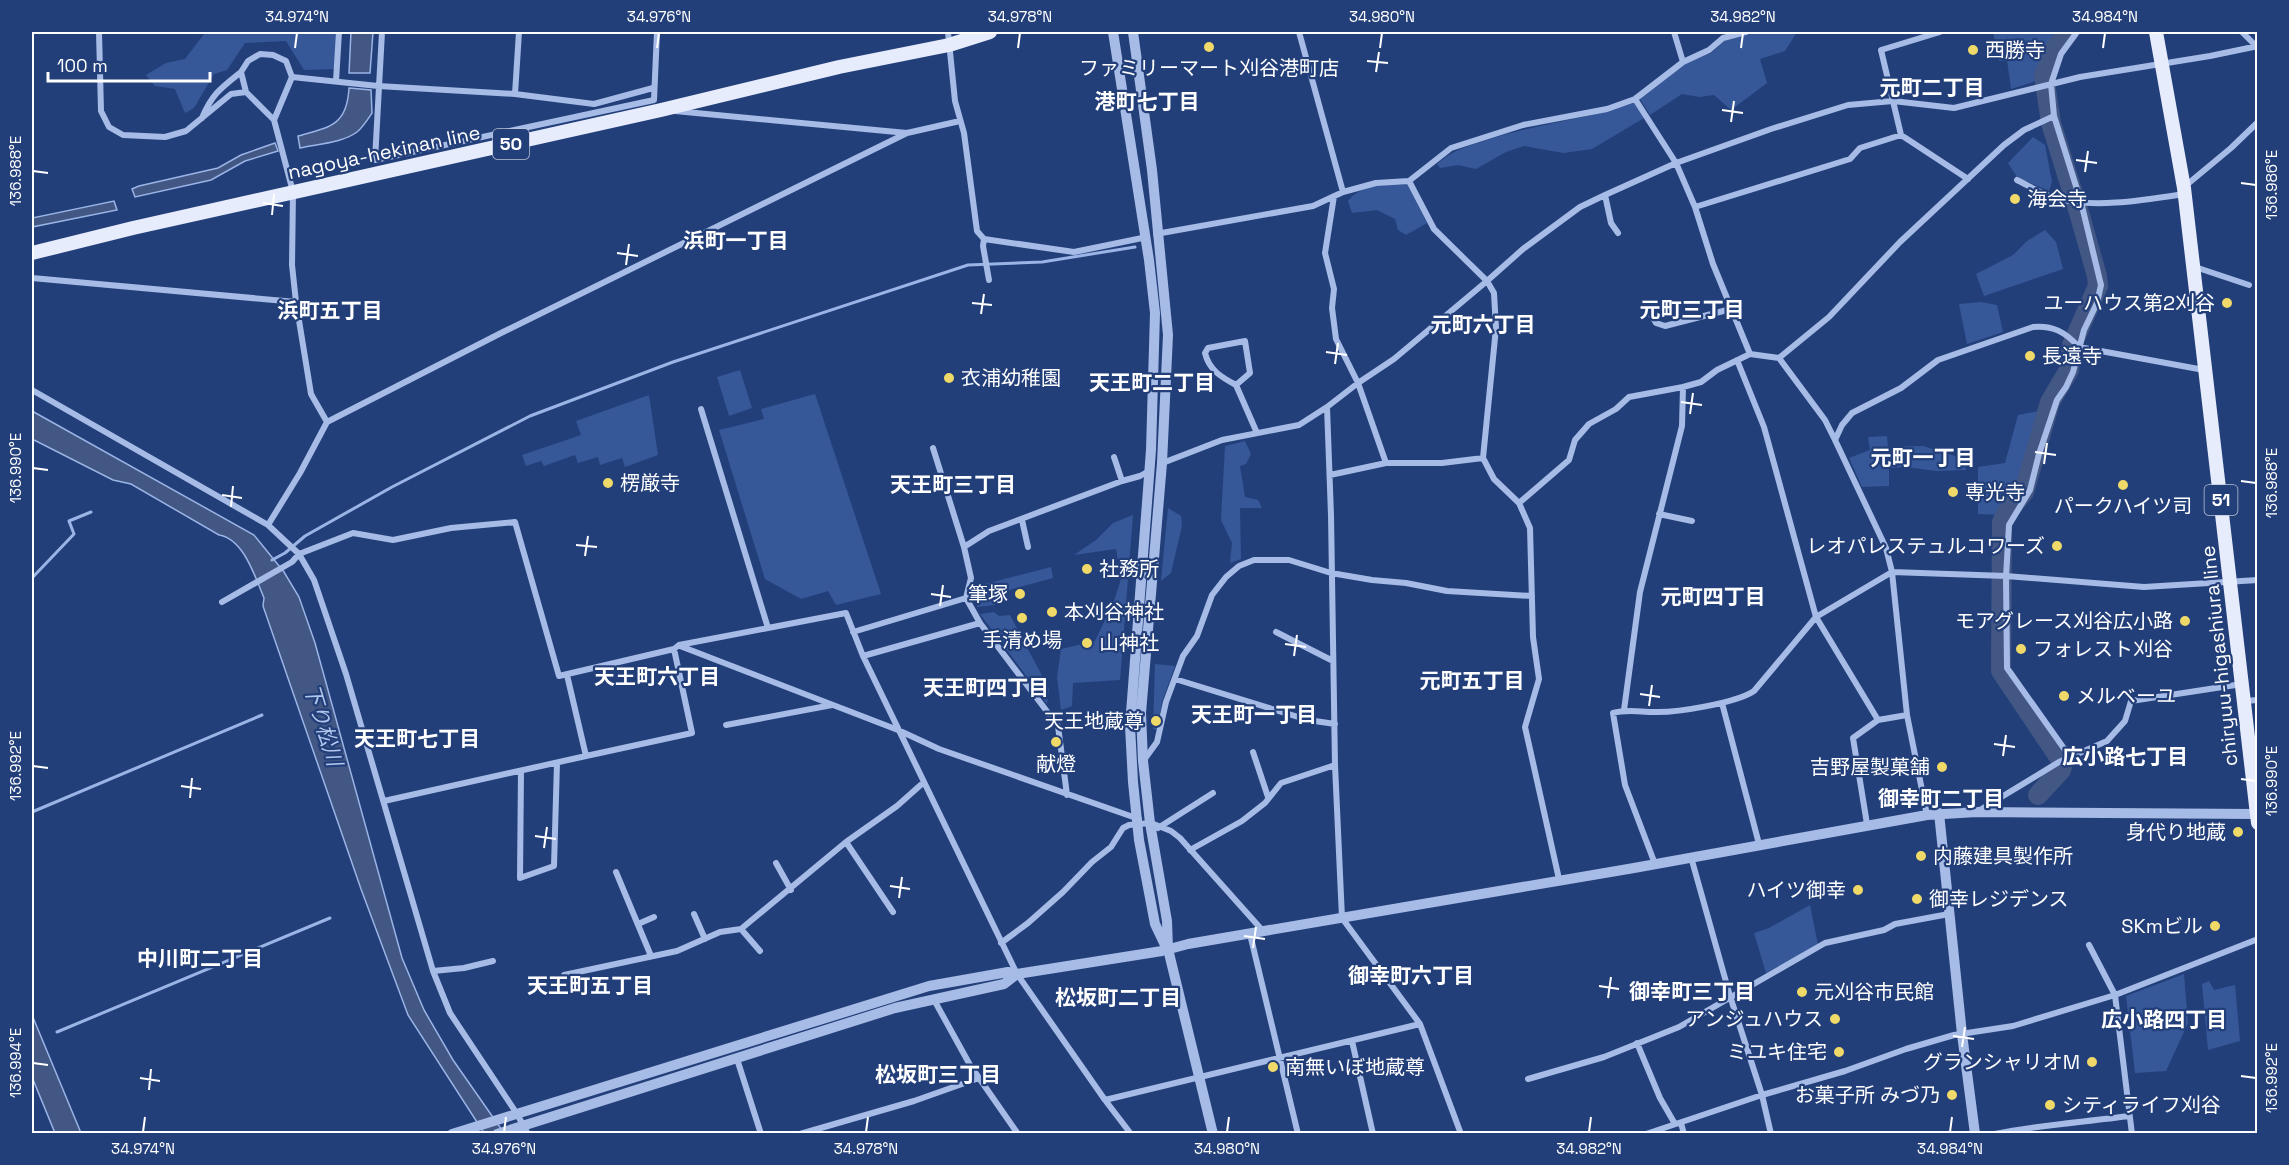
<svg xmlns="http://www.w3.org/2000/svg" width="2289" height="1165" font-family="'Space Grotesk','Noto Sans JP',sans-serif">
<style>
.green{fill:#365798}
.water{fill:#435784;stroke:#9ab4e6;stroke-width:1.5}
.lines{fill:none;stroke-linecap:round;stroke-linejoin:round}
.stream{stroke:#9ab4e6;stroke-width:3}
.river{stroke:#435784;stroke-width:20}
.minor{stroke:#a6bbe5;stroke-width:6}
.tertiary{stroke:#a6bbe5;stroke-width:10}
.primary{stroke:#e6ecfc;stroke-width:14}
.ticks{fill:none;stroke:#fff;stroke-width:2}
.poi-dot{fill:#efd969;stroke:#233f7a;stroke-width:2}
.labels{text-anchor:middle;stroke-width:4.5;stroke-linejoin:round;paint-order:stroke}
.shield{fill:#233f7a;stroke:#bdc5d7;stroke-width:1.5}
.shield-label{font-size:18px;font-weight:bold;fill:#fff}
.poi-label{font-size:20px;fill:#fff;stroke:#233f7a;text-anchor:start}
.street-label{font-size:20px;fill:#fff;stroke:#233f7a}
.neighbourhood-label{font-size:21px;font-weight:bold;fill:#fff;stroke:#233f7a}
.water-label{font-size:21px;font-style:italic;fill:#b1c5ed;stroke:#233f7a}
.neatline{fill:none;stroke:#fff;stroke-width:2}
.ticks-label{font-size:15px;text-anchor:middle;fill:#fff}
</style>
<rect width="100%" height="100%" fill="#233f7a"/>
<!-- green -->
<path class="green" d="M 110,32 L 339,32 L 337,69 L 304,70 L 286,41 L 245,43 L 227,70 L 214,74 L 194,108 L 185,113 L 175,89 L 155,86 L 146,75 L 166,63 L 185,59 L 204,34 Z
M 1750,32 L 1797,32 L 1785,51 L 1760,59 L 1767,83 L 1731,110 L 1714,95 L 1699,97 L 1682,94 L 1650,115 L 1640,99 L 1684,64 L 1711,53 L 1725,40 L 1745,36 Z
M 1993,32 L 2048,32 L 2056,36 L 2040,59 L 2036,81 L 2011,89 L 2007,60 L 1999,61 Z
M 1634,102 L 1644,118 L 1592,149 L 1563,153 L 1524,146 L 1506,152 L 1476,169 L 1458,165 L 1440,168 L 1437,164 C 1454,149 1469,146 1490,139 C 1538,124 1588,119 1634,102 Z
M 2033,137 L 2045,145 L 2052,182 L 2049,191 L 2017,177 L 2008,163 Z
M 1407,184 L 1427,223 L 1406,235 L 1398,230 L 1395,219 L 1377,210 L 1352,213 L 1348,201 C 1361,184 1386,185 1407,184 Z
M 2045,230 L 2056,242 L 2063,269 L 1984,296 L 1976,274 L 2013,255 L 2027,241 Z
M 1981,302 L 1997,305 L 2003,332 L 1967,344 L 1959,304 Z
M 740,370 L 752,408 L 729,416 L 717,377 Z
M 815,394 L 881,594 L 836,605 L 828,591 L 801,599 L 765,579 L 719,430 L 764,419 L 761,409 Z
M 649,395 L 658,455 L 625,467 L 622,458 L 600,465 L 598,457 L 578,463 L 575,455 L 544,466 L 541,461 L 526,466 L 522,455 L 581,435 L 576,421 Z
M 2039,411 L 2018,487 L 2003,515 L 1978,514 L 1978,467 L 2005,463 L 2018,415 Z
M 1887,436 L 1888,447 L 1923,446 L 1965,459 L 1966,470 L 1936,471 L 1906,467 L 1889,468 L 1889,486 L 1862,487 L 1849,458 L 1870,450 L 1868,437 Z
M 1245,441 L 1251,454 L 1246,464 L 1240,466 L 1245,497 L 1258,500 L 1262,508 L 1240,508 L 1241,559 L 1230,563 L 1232,543 L 1221,520 L 1225,446 Z
M 1168,508 L 1181,516 L 1182,526 L 1171,573 L 1161,581 Z
M 1133,515 L 1120,680 L 1073,683 L 1072,706 L 1061,710 L 1057,677 L 1061,649 L 1095,641 L 1114,601 L 1121,579 L 1116,549 L 1074,555 L 1096,540 L 1113,523 Z
M 1051,567 L 1053,578 L 1005,591 L 995,605 L 977,607 L 977,586 Z
M 994,612 L 999,616 L 1010,615 L 1049,689 L 1047,704 L 980,614 Z
M 1155,664 L 1175,666 L 1162,702 L 1157,730 L 1153,729 Z
M 1810,905 L 1818,945 L 1766,973 L 1754,933 L 1769,928 Z
M 2184,974 L 2188,1023 L 2166,1071 L 2135,1073 L 2126,996 Z
M 2209,981 L 2214,990 L 2235,985 L 2240,1041 L 2208,1050 L 2202,984 Z"/>
<!-- water -->
<path class="water" d="M 351,32 L 373,32 L 370,73 L 349,73 Z
M 349,88 L 371,90 L 372,113 C 368,119 363,127 357,132 C 342,143 318,144 300,148 L 298,136 C 331,127 347,125 349,88 Z
M 275,143 L 278,151 L 245,161 L 211,180 L 135,197 L 132,189 L 139,186 L 218,168 L 241,155 Z
M 114,201 L 117,210 L 32,227 L 32,218 Z
M 32,411 L 254,535 L 284,572 L 299,597 L 315,643 L 402,958 L 424,1010 L 453,1060 L 504,1133 L 484,1133 L 408,1015 L 361,889 L 263,606 L 264,598 C 255,577 244,539 219,535 L 131,484 L 113,480 L 32,439 Z
M 32,1015 L 81,1133 L 55,1133 L 32,1077 Z"/>
<g class="lines">
<!-- stream -->
<path class="stream" d="M 272,560 L 285,553 L 305,536 L 392,487 L 530,416 L 673,362 L 968,265 L 1042,262 L 1135,247
M 32,578 L 74,534 L 69,521 L 91,512
M 32,812 L 262,715
M 57,1032 L 330,918"/>
<!-- river -->
<path class="river" d="M 2038,795 L 2061,770 L 2063,763 L 2001,671 L 2002,522 L 2008,511 L 2024,492 L 2050,402 L 2069,370 L 2072,345 L 2098,286 L 2097,276 L 2080,216 L 2051,123 L 2044,76 L 2054,50 L 2069,32"/>
<!-- minor -->
<path class="minor" d="M 99,32 L 101,111 L 109,127 L 123,135 L 165,137 L 186,131 L 231,94 L 246,92
M 382,32 L 375,160 L 654,100 L 657,32
M 948,32 L 955,101 L 964,133 L 977,231 L 984,239 L 1074,252 L 1147,237
M 1299,32 L 1343,192
M 1674,32 L 1683,62
M 1940,32 L 1881,50 L 1901,135 L 1968,179
M 2242,32 L 2258,48
M 336,81 L 339,32
M 515,94 L 519,32
M 1635,99 L 1676,163 L 1695,207 L 1713,264 L 1750,354
M 675,111 L 907,133 L 960,121
M 202,118 C 212,94 221,88 241,72
M 274,120 L 292,77
M 2017,180 C 2029,186 2042,194 2055,198 C 2093,209 2145,200 2184,194
M 1409,181 L 1434,229 L 1487,281 L 1523,249 L 1580,207 L 1605,195 L 1676,163 L 1771,129 L 1848,105 L 1893,101 L 1954,108 L 2080,77 L 2210,56 L 2258,46
M 2184,187 L 2231,148 L 2258,122
M 1605,195 L 1611,223 L 1618,233
M 1334,196 L 1325,253 L 1334,289 L 1332,308 L 1336,339 L 1358,383 L 1386,463 L 1442,463 L 1483,458
M 1695,207 L 1850,159 L 1860,148 L 1901,135
M 1156,234 L 1313,206 L 1343,192 L 1376,183 L 1409,181 L 1451,148 L 1523,125 L 1607,109 L 1635,99 L 1683,62 L 1709,50 L 1723,38 L 1746,32
M 984,239 L 983,246 L 989,280
M 2192,266 L 2249,285
M 32,278 L 296,302
M 1644,303 L 1656,323 L 1665,326 L 1731,309
M 2079,347 L 2204,370
M 1737,360 L 1764,427 L 1816,617 L 1878,720 L 1907,715
M 1236,385 C 1221,377 1209,370 1205,353 L 1208,348 L 1245,341 L 1250,373 L 1236,385 L 1257,433
M 32,390 L 268,525 L 299,554 L 314,580 L 346,674 L 433,971 L 450,1013 L 517,1114 L 528,1134
M 1327,407 L 1358,383 L 1394,359 L 1487,281 L 1494,293 L 1496,328 L 1483,458 L 1494,479 L 1519,503 L 1530,528 L 1533,637 L 1539,679 L 1525,727 L 1559,879
M 701,409 L 768,628
M 327,422 L 311,394 L 296,302 L 292,265 L 293,192 L 274,120 L 246,92 L 241,72 L 248,61 L 260,54 L 273,55 L 286,61 L 292,77 L 378,86 L 515,94 L 594,104 L 653,88
M 1835,440 L 1825,420 L 1779,358 L 1829,317 L 1900,242 L 2004,145 L 2024,130 L 2054,116
M 933,448 L 964,547
M 1114,457 L 1122,481
M 1160,464 L 1222,440 L 1299,425 L 1327,407 L 1331,515 L 1335,765 L 1342,918 L 1420,1024 L 1461,1134
M 1330,475 L 1386,463
M 1519,503 L 1569,460 L 1575,440 L 1589,424 L 1616,409 L 1629,397 L 1683,387 L 1701,382 L 1717,370 L 1750,354 L 1779,358
M 1659,514 L 1692,521
M 1022,520 L 1028,547
M 268,525 L 300,473 L 327,422 L 503,332 L 907,133
M 222,602 L 292,562 L 299,554 L 353,533 L 393,540 L 451,528 L 515,522 L 559,676 L 674,649 L 679,645 L 846,613 L 863,656 L 1017,974 L 1105,1100 L 1131,1134
M 980,623 L 1058,726 L 1067,795
M 853,632 L 966,598 L 971,578 L 964,547 L 989,531 L 1122,481 L 1140,476 L 1149,471
M 1276,632 L 1333,661
M 680,646 L 898,730 L 939,749 L 1139,819
M 863,656 L 980,623 L 966,598
M 567,675 L 586,756 L 692,733 L 674,649
M 1175,679 L 1308,720 L 1335,724
M 2244,701 L 2258,700
M 1722,703 L 1759,844
M 1624,710 L 1640,592 L 1682,426 L 1683,387
M 726,725 L 832,705
M 1253,752 L 1268,797
M 2070,757 L 2007,668 L 2006,577 L 2009,525 L 2030,490 L 2039,454 L 2057,400 L 2066,387 L 2073,372 L 2084,330 L 2097,303 L 2101,285 L 2081,202 L 2054,116 L 2051,84 L 2061,54 L 2077,32
M 1144,760 L 1157,742 L 1166,702 L 1183,656 L 1197,636 L 1212,595 L 1226,577 L 1239,566 L 1254,560 L 1289,560 L 1331,573 L 1372,580 L 1406,583 L 1447,591 L 1532,596
M 521,771 L 520,878 L 554,866 L 557,763
M 384,801 L 586,756
M 1980,810 L 2059,762 L 2107,741 L 2125,721 L 2131,701 L 2242,684
M 1927,815 L 1907,715 L 1892,572 L 1886,548 L 1835,440 L 1842,425 L 1852,413 L 1901,388 L 1938,360 L 2033,327 C 2053,325 2065,332 2079,347
M 1151,823 L 1171,831 L 1180,838 L 1263,931
M 1867,824 L 1853,738 L 1878,720
M 1158,828 L 1213,793
M 846,842 L 893,912
M 1190,850 L 1242,821 L 1265,803 L 1281,783 L 1335,765
M 1691,857 L 1730,996 L 1762,1095 L 1771,1134
M 776,863 L 791,890
M 1655,864 L 1625,785 L 1613,713 C 1627,709 1640,712 1654,712 C 1676,713 1736,703 1754,691 L 1816,617 L 1892,572 L 2006,576 L 2144,587 L 2258,580
M 616,872 L 651,956
M 694,914 L 705,939
M 638,924 L 654,917
M 741,929 L 760,951
M 1250,934 L 1298,1134
M 1001,943 L 1028,923 L 1063,892 L 1092,862 L 1111,847 L 1123,828 L 1129,825 L 1150,823
M 2089,945 L 2115,995 L 2132,1134
M 433,971 L 464,968 L 493,961
M 564,975 L 677,951 L 720,932 L 741,929 L 846,842 L 897,806 L 924,782
M 933,998 L 970,1065 L 1018,1134
M 1352,1041 L 1373,1134
M 1637,1043 L 1660,1098 L 1675,1124
M 737,1059 L 761,1134
M 1528,1079 L 1604,1057 L 1679,1027 L 1825,943 L 1884,930 L 1895,924 L 1949,914
M 1105,1100 L 1420,1024
M 1681,1123 L 1684,1134
M 800,1134 L 914,1101 L 979,1078
M 1646,1134 L 1762,1095 L 1845,1071 L 1906,1049 L 1954,1035 L 2013,1026 L 2115,995 L 2258,939
M 1995,1134 C 2039,1125 2085,1122 2129,1116"/>
<!-- tertiary -->
<path class="tertiary" d="M 1113,32 L 1149,260 L 1155,313 L 1151,450 L 1130,726 L 1133,782 L 1139,840 L 1155,924 L 1166,947
M 1133,32 L 1152,170 L 1168,335 L 1162,463 L 1141,713 L 1143,761 L 1150,823 L 1167,921 L 1168,949 L 1213,1134
M 1939,813 L 1962,1034 L 1975,1134
M 452,1134 L 929,986 L 1008,972 L 1017,974 L 1162,951 L 1188,944 L 1634,868 L 1927,815 L 1977,812 L 2256,814
M 497,1134 L 895,1008 L 1004,984 L 1017,974"/>
<!-- primary -->
<path class="primary" d="M 2156,32 L 2184,188 L 2258,823
M 32,253 L 133,228 L 661,110 L 839,67 L 949,45 L 990,32"/>
</g>
<!-- ticks -->
<path class="ticks" d="M 295,48 L 297,33M 657,48 L 659,33M 1018,48 L 1020,33M 1380,48 L 1382,33M 1741,48 L 1743,33M 2103,48 L 2105,33M 1367,61 L 1388,63M 1376,72 L 1379,52M 1722,110 L 1743,113M 1731,122 L 1734,101M 2076,160 L 2097,163M 33,171 L 48,173M 2085,172 L 2088,151M 2241,183 L 2256,185M 263,203 L 283,206M 272,215 L 274,194M 617,253 L 638,256M 626,265 L 629,244M 972,303 L 992,305M 981,314 L 984,294M 1326,352 L 1347,355M 1335,364 L 1338,343M 1681,402 L 1702,405M 1690,414 L 1693,393M 2035,452 L 2056,455M 2044,464 L 2047,443M 33,468 L 48,470M 2241,481 L 2256,483M 222,495 L 242,498M 231,507 L 233,486M 576,545 L 597,547M 585,556 L 588,536M 931,594 L 951,597M 940,606 L 943,585M 1285,644 L 1306,647M 1294,656 L 1297,635M 1640,694 L 1660,697M 1649,706 L 1652,685M 1994,744 L 2015,747M 2003,756 L 2006,735M 33,766 L 48,768M 2241,779 L 2256,781M 181,786 L 201,789M 190,798 L 192,778M 535,836 L 556,839M 544,848 L 547,827M 890,886 L 910,889M 899,898 L 902,877M 1244,936 L 1265,939M 1253,948 L 1256,927M 1599,986 L 1619,989M 1608,998 L 1611,977M 1953,1036 L 1974,1039M 1962,1047 L 1965,1027M 33,1063 L 48,1065M 2241,1076 L 2256,1078M 140,1078 L 160,1081M 149,1090 L 151,1069M 143,1132 L 145,1117M 504,1132 L 506,1117M 866,1132 L 868,1117M 1227,1132 L 1229,1117M 1589,1132 L 1591,1117M 1950,1132 L 1952,1117"/>
<!-- markers -->
<g class="poi-dot">
<circle cx="1209" cy="47" r="6"/>
<circle cx="1973" cy="50" r="6"/>
<circle cx="2015" cy="199" r="6"/>
<circle cx="2227" cy="303" r="6"/>
<circle cx="2030" cy="356" r="6"/>
<circle cx="949" cy="378" r="6"/>
<circle cx="608" cy="483" r="6"/>
<circle cx="2123" cy="485" r="6"/>
<circle cx="1953" cy="492" r="6"/>
<circle cx="2057" cy="546" r="6"/>
<circle cx="1087" cy="569" r="6"/>
<circle cx="1020" cy="594" r="6"/>
<circle cx="1052" cy="612" r="6"/>
<circle cx="1022" cy="618" r="6"/>
<circle cx="2185" cy="621" r="6"/>
<circle cx="1087" cy="643" r="6"/>
<circle cx="2021" cy="649" r="6"/>
<circle cx="2064" cy="696" r="6"/>
<circle cx="1156" cy="721" r="6"/>
<circle cx="1056" cy="742" r="6"/>
<circle cx="1942" cy="767" r="6"/>
<circle cx="2238" cy="832" r="6"/>
<circle cx="1921" cy="856" r="6"/>
<circle cx="1858" cy="890" r="6"/>
<circle cx="1917" cy="899" r="6"/>
<circle cx="2215" cy="926" r="6"/>
<circle cx="1802" cy="992" r="6"/>
<circle cx="1835" cy="1019" r="6"/>
<circle cx="1839" cy="1052" r="6"/>
<circle cx="2092" cy="1062" r="6"/>
<circle cx="1273" cy="1067" r="6"/>
<circle cx="1952" cy="1095" r="6"/>
<circle cx="2050" cy="1105" r="6"/>
</g>
<g class="labels">
<!-- shield labels -->
<g class="shield">
<rect x="493" y="129" width="36" height="30" rx="4.5"/>
<rect x="2204.5" y="485" width="33" height="30" rx="4.5"/>
</g>
<g class="shield-label">
<text x="511" y="150">50</text>
<text x="2221" y="506">51</text>
</g>
<!-- poi labels -->
<g class="poi-label">
<text x="1985" y="57">西勝寺</text>
<text x="1209" y="75" text-anchor="middle">ファミリーマート刈谷港町店</text>
<text x="2027" y="206">海会寺</text>
<text x="2215" y="310" text-anchor="end">ユーハウス第2刈谷</text>
<text x="2042" y="363">長遠寺</text>
<text x="961" y="385">衣浦幼稚園</text>
<text x="620" y="490">楞厳寺</text>
<text x="1965" y="499">専光寺</text>
<text x="2123" y="513" text-anchor="middle">パークハイツ司</text>
<text x="2045" y="553" text-anchor="end">レオパレステュルコワーズ</text>
<text x="1099" y="576">社務所</text>
<text x="1008" y="601" text-anchor="end">筆塚</text>
<text x="1064" y="619">本刈谷神社</text>
<text x="2173" y="628" text-anchor="end">モアグレース刈谷広小路</text>
<text x="1022" y="647" text-anchor="middle">手清め場</text>
<text x="1099" y="650">山神社</text>
<text x="2033" y="656">フォレスト刈谷</text>
<text x="2076" y="703">メルベーユ</text>
<text x="1144" y="728" text-anchor="end">天王地蔵尊</text>
<text x="1056" y="771" text-anchor="middle">献燈</text>
<text x="1930" y="774" text-anchor="end">吉野屋製菓舗</text>
<text x="2226" y="839" text-anchor="end">身代り地蔵</text>
<text x="1933" y="863">内藤建具製作所</text>
<text x="1846" y="897" text-anchor="end">ハイツ御幸</text>
<text x="1929" y="906">御幸レジデンス</text>
<text x="2203" y="933" text-anchor="end">SKmビル</text>
<text x="1814" y="999">元刈谷市民館</text>
<text x="1823" y="1026" text-anchor="end">アンジュハウス</text>
<text x="1827" y="1059" text-anchor="end">ミユキ住宅</text>
<text x="2080" y="1069" text-anchor="end">グランシャリオM</text>
<text x="1285" y="1074">南無いぼ地蔵尊</text>
<text x="1940" y="1102" text-anchor="end">お菓子所 みづ乃</text>
<text x="2062" y="1112">シティライフ刈谷</text>
</g>
<!-- street labels -->
<g class="street-label">
<text transform="translate(384 152) rotate(-12)" y="7">nagoya-hekinan line</text>
<text transform="translate(2219 656) rotate(-96)" y="7">chiryuu-higashiura line</text>
</g>
<!-- neighbourhood labels -->
<g class="neighbourhood-label">
<text x="1932" y="95">元町二丁目</text>
<text x="1147" y="109">港町七丁目</text>
<text x="736" y="248">浜町一丁目</text>
<text x="1692" y="317">元町三丁目</text>
<text x="330" y="318">浜町五丁目</text>
<text x="1483" y="332">元町六丁目</text>
<text x="1152" y="390">天王町二丁目</text>
<text x="1923" y="465">元町一丁目</text>
<text x="953" y="492">天王町三丁目</text>
<text x="1713" y="604">元町四丁目</text>
<text x="657" y="684">天王町六丁目</text>
<text x="1472" y="688">元町五丁目</text>
<text x="986" y="695">天王町四丁目</text>
<text x="1254" y="722">天王町一丁目</text>
<text x="417" y="746">天王町七丁目</text>
<text x="2125" y="764">広小路七丁目</text>
<text x="1941" y="806">御幸町二丁目</text>
<text x="200" y="966">中川町二丁目</text>
<text x="1411" y="983">御幸町六丁目</text>
<text x="590" y="993">天王町五丁目</text>
<text x="1692" y="999">御幸町三丁目</text>
<text x="1118" y="1005">松坂町二丁目</text>
<text x="2164" y="1027">広小路四丁目</text>
<text x="938" y="1082">松坂町三丁目</text>
</g>
<!-- water labels -->
<g class="water-label">
<text transform="translate(323 725) rotate(73)" y="7">下り松川</text>
</g>
</g>
<!-- border -->
<rect width="2289" height="1165" fill="none" stroke="#233f7a" stroke-width="66"/>
<!-- scale -->
<path d="M48 72v9h162v-9" fill="none" stroke="#ffffff" stroke-width="3"/>
<text x="57" y="72" font-size="18" fill="#ffffff" stroke="#233f7a" stroke-width="4.5" paint-order="stroke">100 m</text>
<rect x="33" y="33" width="2223" height="1099" class="neatline"/>
<g class="ticks-label">
<text x="297" y="22">34.974°N</text>
<text x="659" y="22">34.976°N</text>
<text x="1020" y="22">34.978°N</text>
<text x="1382" y="22">34.980°N</text>
<text x="1743" y="22">34.982°N</text>
<text x="2105" y="22">34.984°N</text>
<text transform="translate(16 171) rotate(-90)" y="5">136.988°E</text>
<text transform="translate(2272 185) rotate(-90)" y="5">136.986°E</text>
<text transform="translate(16 468) rotate(-90)" y="5">136.990°E</text>
<text transform="translate(2272 483) rotate(-90)" y="5">136.988°E</text>
<text transform="translate(16 766) rotate(-90)" y="5">136.992°E</text>
<text transform="translate(2272 781) rotate(-90)" y="5">136.990°E</text>
<text transform="translate(16 1063) rotate(-90)" y="5">136.994°E</text>
<text transform="translate(2272 1078) rotate(-90)" y="5">136.992°E</text>
<text x="143" y="1154">34.974°N</text>
<text x="504" y="1154">34.976°N</text>
<text x="866" y="1154">34.978°N</text>
<text x="1227" y="1154">34.980°N</text>
<text x="1589" y="1154">34.982°N</text>
<text x="1950" y="1154">34.984°N</text>
</g>
</svg>
